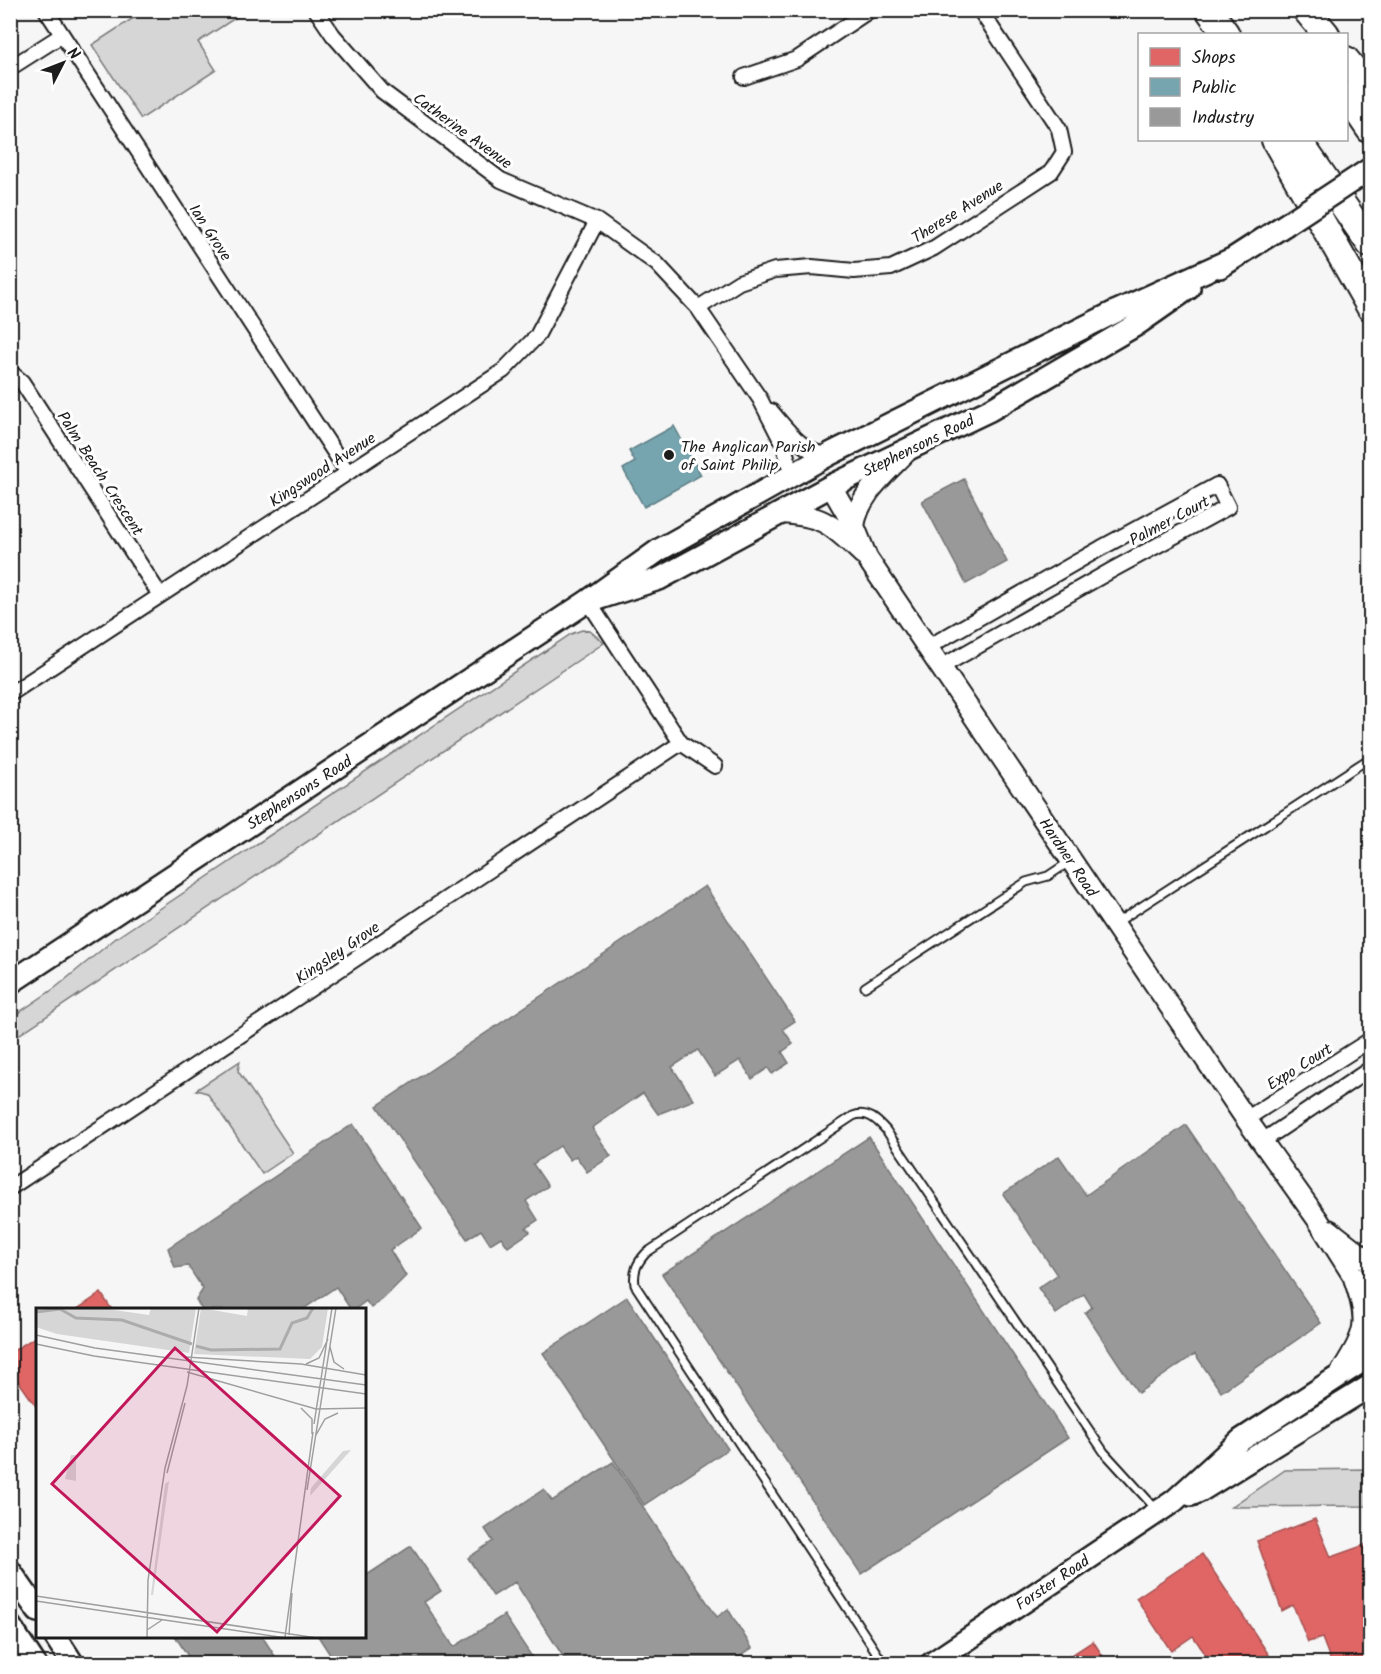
<svg xmlns="http://www.w3.org/2000/svg" width="1381" height="1674" font-family="Kalam,sans-serif">
<style>
.green{fill:#d6d6d6;stroke:#797979;stroke-width:1.5}
.shops{fill:#e06666;stroke:#a55050;stroke-width:1.5}
.public{fill:#76a5af;stroke:#5b7c83;stroke-width:1.5}
.industry{fill:#999;stroke:#747474;stroke-width:1.5}
.lines{fill:none;stroke-linecap:round;stroke-linejoin:round}
.lane-casing{stroke:#1c1c1c;stroke-width:11}
.street-casing{stroke:#1c1c1c;stroke-width:18}
.secondary-casing{stroke:#1c1c1c;stroke-width:24}
.primary-casing{stroke:#1c1c1c;stroke-width:26}
.highway-casing{stroke:#1c1c1c;stroke-width:30}
.lane{stroke:#fff;stroke-width:7}
.street{stroke:#fff;stroke-width:14}
.secondary{stroke:#fff;stroke-width:20}
.primary{stroke:#fff;stroke-width:21}
.highway{stroke:#fff;stroke-width:26}
.primary-bridge-casing{stroke:#1c1c1c;stroke-width:26;stroke-linecap:butt}
.primary-bridge{stroke:#fff;stroke-width:21}
.poi-dot{fill:#1c1c1c;stroke:#fff;stroke-width:2}
.labels{text-anchor:middle;stroke-width:6;stroke-linejoin:round;paint-order:stroke}
.street-label{font-size:16px;fill:#1c1c1c;stroke:#fff}
.poi-label{font-size:16px;fill:#1c1c1c;stroke:#fff;text-anchor:start}
.inset-river{fill:none;stroke:#acacac;stroke-width:3}
.inset-road{fill:none;stroke:#9f9f9f;stroke-width:1.5}
.view{fill:#c2185b;fill-opacity:0.15;stroke:#c2185b;stroke-width:3}
.inset-edge{fill:none;stroke:#1c1c1c;stroke-width:3}
</style>
<rect width="100%" height="100%" fill="#f6f6f6"/>
<filter id="ink" filterUnits="userSpaceOnUse"><feTurbulence type="fractalNoise" baseFrequency=".0167" numOctaves="2"/><feDisplacementMap in="SourceGraphic" scale="12" xChannelSelector="R" yChannelSelector="G"/><feConvolveMatrix kernelMatrix="1 2 1 2 8 2 1 2 1" color-interpolation-filters="sRGB"/></filter>
<g filter="url(#ink)">
<!-- green -->
<path class="green" d="M 144,11 L 246,11 L 198,42 L 216,70 L 141,119 L 92,45 Z
M 582,630 L 590,631 L 604,643 L 11,1040 L 11,1018 L 55,988 L 116,938 L 571,634 Z
M 240,1061 L 238,1071 L 293,1153 L 262,1174 L 207,1093 L 196,1090 Z
M 1370,1469 L 1370,1506 L 1231,1507 L 1285,1470 Z"/>
<!-- shops -->
<path class="shops" d="M 101,1293 L 112,1310 L 76,1310 Z
M 38,1335 L 38,1409 L 10,1369 L 10,1353 Z
M 1315,1519 L 1331,1557 L 1370,1543 L 1370,1664 L 1332,1664 L 1322,1638 L 1308,1642 L 1293,1605 L 1282,1611 L 1257,1541 Z
M 1202,1554 L 1275,1664 L 1212,1664 L 1193,1636 L 1171,1651 L 1136,1598 Z
M 1093,1641 L 1108,1664 L 1058,1664 Z"/>
<!-- public -->
<path class="public" d="M 674,426 L 701,475 L 644,507 L 623,469 L 635,462 L 629,451 Z"/>
<!-- industry -->
<path class="industry" d="M 964,479 L 1007,562 L 966,584 L 922,501 Z
M 705,886 L 795,1021 L 783,1029 L 793,1044 L 782,1052 L 789,1063 L 772,1074 L 768,1068 L 752,1079 L 740,1060 L 715,1076 L 698,1050 L 672,1067 L 694,1100 L 658,1114 L 643,1093 L 592,1128 L 611,1156 L 587,1172 L 576,1156 L 570,1160 L 560,1146 L 533,1164 L 548,1186 L 526,1201 L 538,1220 L 526,1228 L 530,1232 L 508,1247 L 501,1237 L 490,1244 L 481,1230 L 467,1239 L 377,1106 Z
M 353,1124 L 422,1228 L 390,1250 L 406,1276 L 383,1299 L 371,1308 L 366,1301 L 354,1310 L 351,1310 L 336,1287 L 302,1310 L 202,1310 L 196,1300 L 203,1289 L 188,1266 L 175,1268 L 168,1248 Z
M 1186,1125 L 1321,1323 L 1221,1392 L 1195,1354 L 1138,1393 L 1085,1313 L 1092,1307 L 1084,1294 L 1056,1314 L 1038,1288 L 1057,1275 L 1003,1194 L 1059,1156 L 1086,1195 Z
M 869,1137 L 1068,1438 L 861,1574 L 662,1274 Z
M 627,1297 L 728,1449 L 644,1505 L 543,1353 Z
M 613,1462 L 717,1617 L 728,1609 L 752,1648 L 729,1664 L 568,1664 L 515,1582 L 493,1596 L 468,1558 L 493,1541 L 485,1529 L 544,1489 L 552,1501 Z
M 411,1546 L 441,1591 L 424,1602 L 454,1647 L 504,1615 L 534,1660 L 529,1664 L 336,1664 L 318,1636 L 364,1636 L 364,1577 Z
M 175,1636 L 262,1636 L 280,1664 L 193,1664 Z"/>
<g class="lines">
<!-- lane casing -->
<g class="lane-casing">
<path id="lane" d="M 1116,923 L 1370,758
M 865,987 L 1026,882 L 1048,876 L 1069,862
M 884,1664 L 635,1285 C 633,1271 637,1263 646,1253 L 853,1116 C 867,1110 877,1120 886,1130 L 1104,1452 L 1156,1509"/>
</g>
<!-- street casing -->
<g class="street-casing">
<path id="street" d="M 46,10 L 348,473
M 316,10 L 333,35 L 382,91 L 501,180 L 597,221 L 657,264 L 698,308 L 760,399 L 784,446 L 792,475
M 10,68 L 62,35
M 744,77 L 797,59 L 870,10
M 698,308 L 739,282 L 775,270 L 812,267 L 854,271 L 891,268 L 934,248 L 1051,172 L 1064,152 L 1059,129 L 980,10
M 10,372 L 22,382 L 160,595
M 771,411 C 785,427 807,458 830,454
M 928,647 L 1101,548 L 1217,485 L 1228,507 L 1112,570 L 941,667
M 10,694 L 503,371 L 537,336 L 597,221
M 681,743 L 715,766
M 1246,1119 L 1370,1040
M 1261,1142 L 1370,1069
M 10,1188 L 681,743 L 588,601"/>
</g>
<!-- secondary casing -->
<g class="secondary-casing">
<path id="secondary" d="M 831,486 L 854,526 L 867,558 L 1246,1119 L 1318,1220 L 1354,1277 L 1370,1292
M 781,513 C 826,516 831,525 863,554
M 854,526 C 859,494 885,474 906,452
M 1329,1230 L 1370,1262
M 1339,1376 C 1365,1333 1371,1327 1354,1278"/>
</g>
<!-- primary casing -->
<g class="primary-casing">
<path id="primary" d="M 1220,267 L 1285,225
M 600,598 L 659,579 L 831,486 L 990,410 L 1136,325 L 1189,288
M 10,983 L 588,601 L 659,550 L 830,454 L 1117,311 L 1232,259
M 1191,1495 L 1200,1491 L 1370,1386
M 10,1571 L 38,1611
M 10,1626 L 35,1664
M 55,1636 L 73,1664
M 931,1664 L 1174,1501 L 1241,1440 L 1370,1356"/>
</g>
<!-- highway casing -->
<g class="highway-casing">
<path id="highway" d="M 1209,10 L 1226,34
M 1306,10 L 1326,34
M 1346,60 L 1370,89
M 1346,95 L 1370,130
M 1275,140 L 1370,307
M 1298,140 L 1370,244"/>
</g>
<!-- lane -->
<use href="#lane" class="lane"/>
<!-- street -->
<use href="#street" class="street"/>
<!-- secondary -->
<use href="#secondary" class="secondary"/>
<!-- primary -->
<use href="#primary" class="primary"/>
<!-- highway -->
<use href="#highway" class="highway"/>
<!-- primary-bridge casing -->
<g class="primary-bridge-casing">
<path id="primary-bridge" d="M 1285,225 L 1370,169"/>
</g>
<!-- primary-bridge -->
<use href="#primary-bridge" class="primary-bridge"/>
</g>
</g>
<!-- markers -->
<circle class="poi-dot" cx="669" cy="455" r="6"/>
<g class="labels">
<!-- street labels -->
<g class="street-label">
<text transform="translate(463 130) rotate(36)" y="6">Catherine Avenue</text>
<text transform="translate(957 211) rotate(-32)" y="6">Therese Avenue</text>
<text transform="translate(211 232) rotate(57)" y="6">Ian Grove</text>
<text transform="translate(918 445) rotate(-26)" y="6">Stephensons Road</text>
<text transform="translate(322 469) rotate(-33)" y="6">Kingswood Avenue</text>
<text transform="translate(101 473) rotate(57)" y="6">Palm Beach Crescent</text>
<text transform="translate(1169 520) rotate(-28)" y="6">Palmer Court</text>
<text transform="translate(299 792) rotate(-33)" y="6">Stephensons Road</text>
<text transform="translate(1069 857) rotate(56)" y="6">Hardner Road</text>
<text transform="translate(337 952) rotate(-34)" y="6">Kingsley Grove</text>
<text transform="translate(1299 1066) rotate(-32)" y="6">Expo Court</text>
<text transform="translate(1052 1582) rotate(-34)" y="6">Forster Road</text>
</g>
<!-- poi labels -->
<g class="poi-label">
<text x="681" y="452">The Anglican Parish<tspan x="681" dy="18">of Saint Philip</tspan></text>
</g>
</g>
<!-- overview -->
<g transform="translate(36 1308)">
<rect width="330" height="330" fill="#f6f6f6"/>
<path d="M 0,0 L 64,0 L 113,7 L 115,0 L 160,0 L 153,45 L 21,26 L 0,19 ZM 165,0 L 211,8 L 212,0 L 292,0 L 286,39 L 274,51 L 158,46 ZM 315,142 L 274,188 L 275,180 L 307,143 ZM 35,147 L 40,147 L 40,173 L 29,171 ZM 133,173 L 117,287 L 115,287 L 129,176 Z" fill="#d6d6d6"/>
<path class="inset-river" d="M 0,4 L 24,1 L 40,10 L 86,12 L 156,36M 160,38 L 175,42 L 244,41 L 256,15 L 271,10 L 277,0"/>
<path class="inset-road" d="M 0,27 L 59,40 L 330,77M 0,36 L 58,48 L 330,86M 294,39 L 298,54 L 308,61M 149,49 L 265,56 L 330,67M 270,56 L 283,50 L 292,31M 151,64 L 280,101 L 330,100M 151,78 L 163,0M 265,100 L 276,111 L 276,126M 278,116 L 296,0M 280,127 L 289,111 L 302,105M 131,165 L 149,95M 271,182 L 300,0M 0,288 L 281,330M 0,293 L 250,330M 111,322 L 126,312M 253,327 L 256,285M 249,329 L 277,124M 111,330 L 112,272 L 129,160 L 151,78"/>
<path class="view" d="M 139,40 L 304,188 L 181,324 L 16,176 Z"/>
<rect width="330" height="330" class="inset-edge"/>
</g>
<!-- margin -->
<rect width="1381" height="1674" fill="none" stroke="#fff" stroke-width="36"/>
<rect x="18" y="18" width="1345" height="1638" fill="none" stroke="#1c1c1c" stroke-width="2" filter="url(#ink)"/>
<!-- legend -->
<rect x="1138" y="33" width="210" height="108" fill="#ffffff" stroke="#a4a4a4" stroke-width="1.5"/>
<rect x="1150" y="48" width="30" height="18" fill="#e06666" stroke="#a4a4a4" stroke-width="1.5"/>
<text x="1192" y="63" font-size="18" fill="#1c1c1c">Shops</text>
<rect x="1150" y="78" width="30" height="18" fill="#76a5af" stroke="#a4a4a4" stroke-width="1.5"/>
<text x="1192" y="93" font-size="18" fill="#1c1c1c">Public</text>
<rect x="1150" y="108" width="30" height="18" fill="#999999" stroke="#a4a4a4" stroke-width="1.5"/>
<text x="1192" y="123" font-size="18" fill="#1c1c1c">Industry</text>
<!-- north arrow -->
<g transform="translate(63 63) rotate(48)" stroke="#ffffff" stroke-width="4.5" paint-order="stroke">
<path d="M0-4.5L10 22L0 15L-10 22Z" fill="#1c1c1c"/>
<text y="-9" font-size="16" font-weight="bold" text-anchor="middle" fill="#1c1c1c">N</text>
</g>
</svg>
